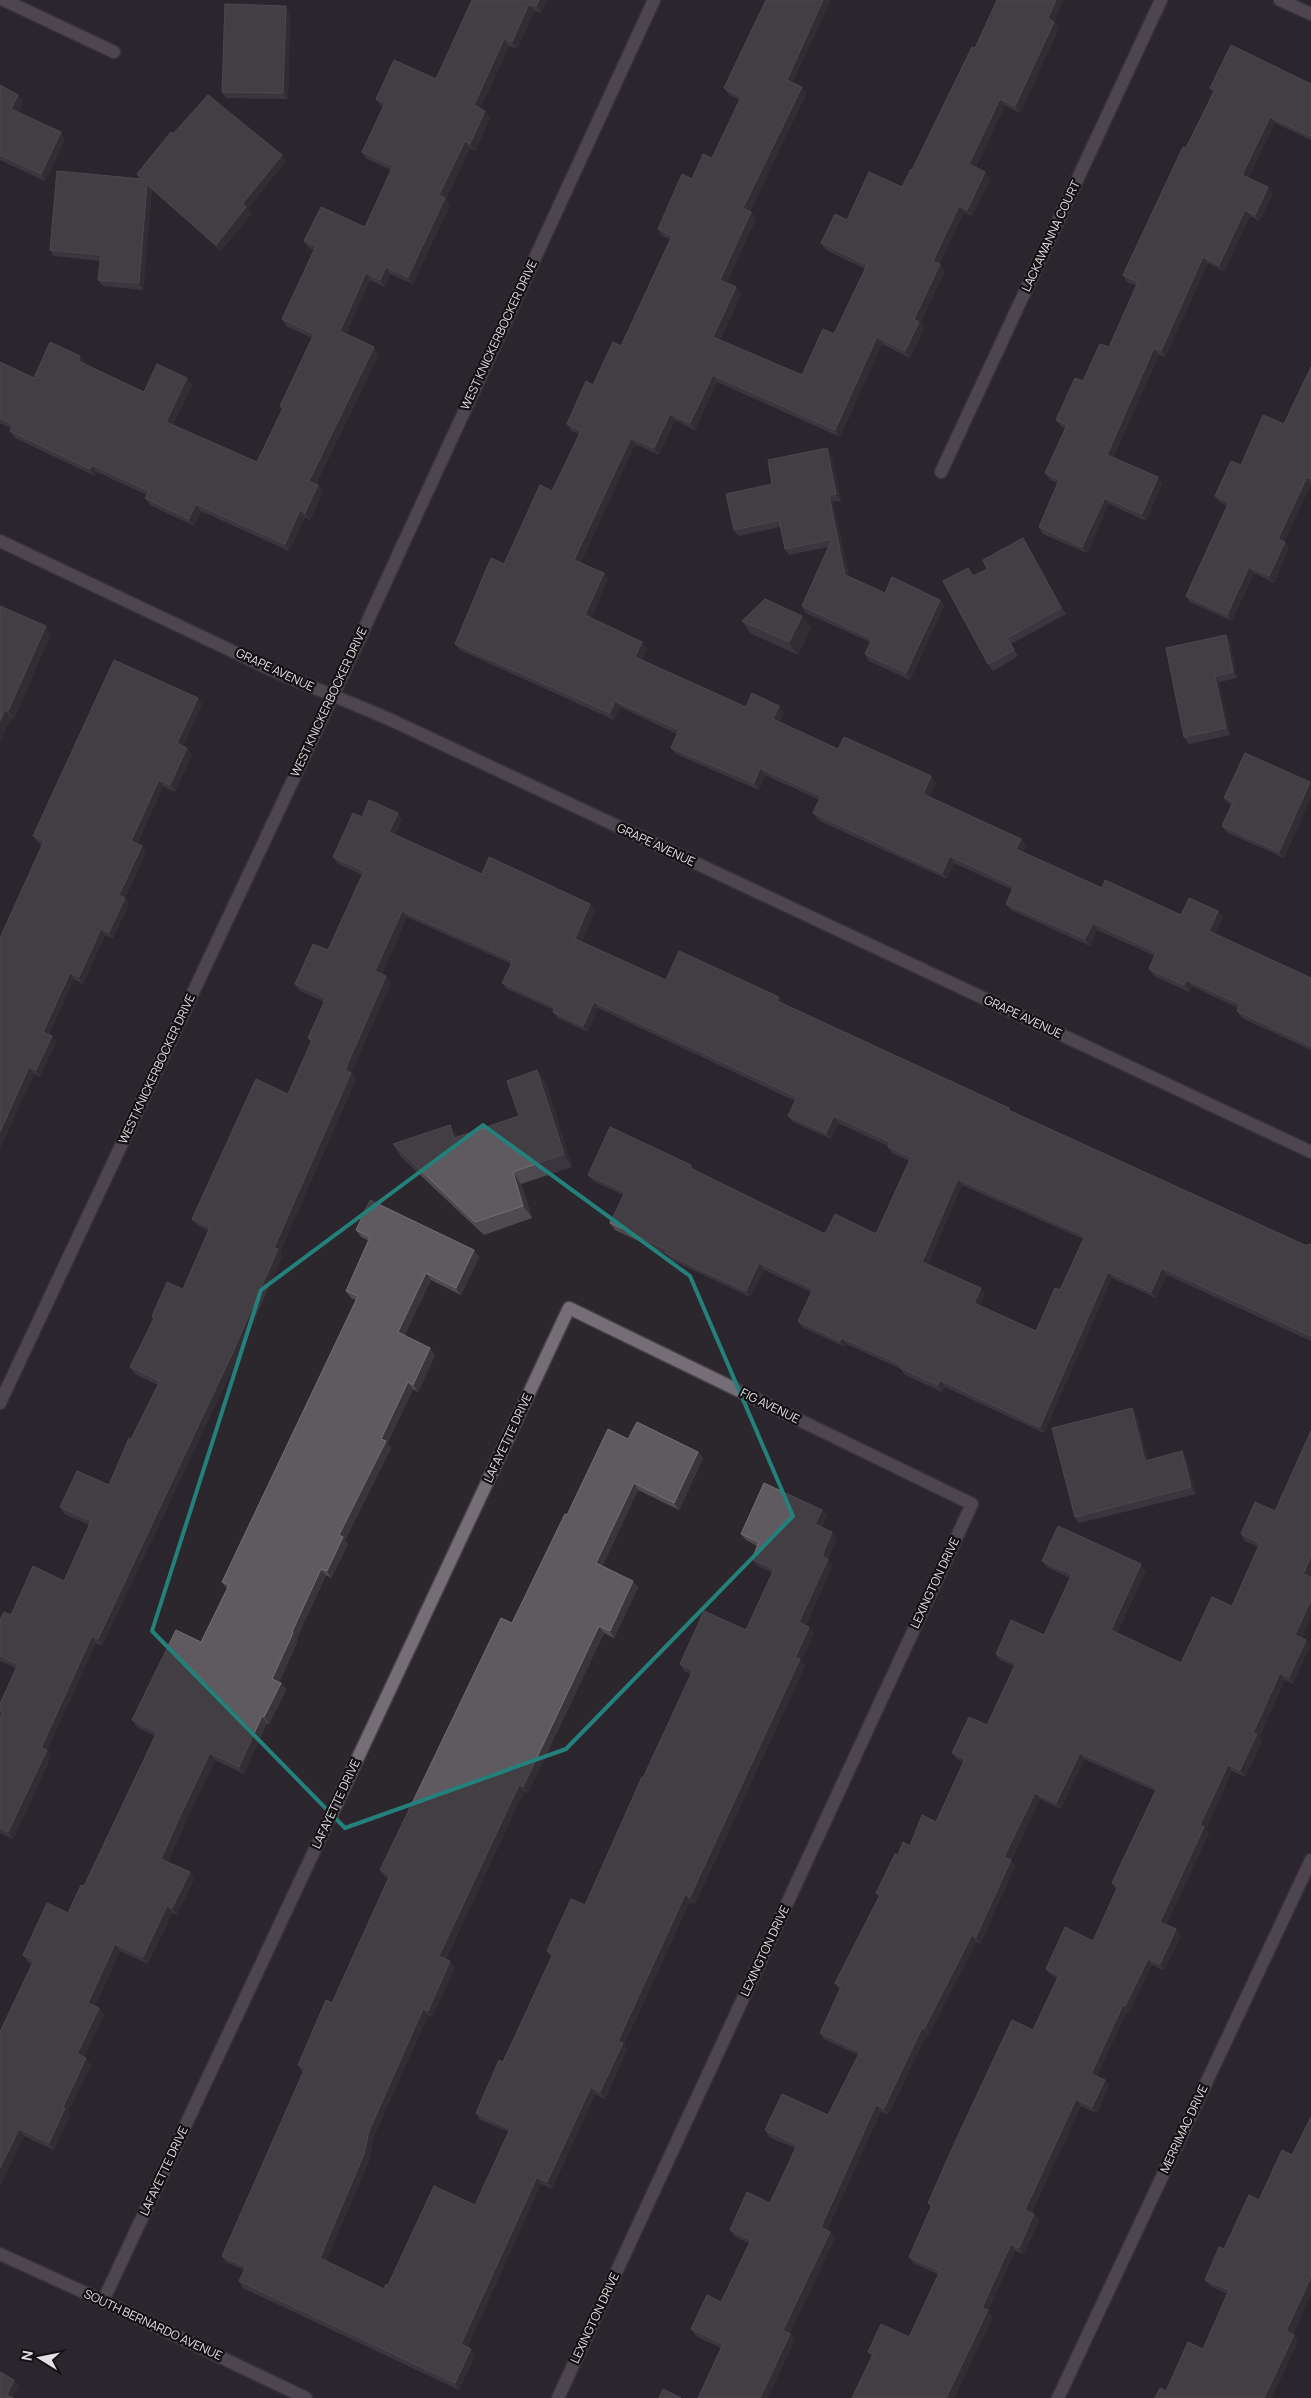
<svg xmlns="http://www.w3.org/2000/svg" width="1311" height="2398" font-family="Manrope,sans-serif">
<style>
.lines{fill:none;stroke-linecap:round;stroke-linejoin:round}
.minor-casing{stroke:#464247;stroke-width:15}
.minor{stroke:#756e76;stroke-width:12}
.wall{fill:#4f4950;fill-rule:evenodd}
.shaded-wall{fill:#3a353b}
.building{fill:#5f5960;stroke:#746e74;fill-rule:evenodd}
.marked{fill:none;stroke:#24807a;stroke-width:4;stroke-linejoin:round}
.labels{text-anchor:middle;stroke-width:4.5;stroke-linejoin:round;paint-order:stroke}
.street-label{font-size:12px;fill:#e3dfe3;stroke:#131114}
</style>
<rect width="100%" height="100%" fill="#2c272d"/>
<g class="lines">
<!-- minor casing -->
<g class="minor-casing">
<path id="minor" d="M 4,0 L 114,52
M 1280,0 L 1311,14
M 941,472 L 1161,0
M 0,541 L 272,670 L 389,719 L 1311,1152
M 0,1403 L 357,644 L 654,0
M 0,2254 L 103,2301 L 306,2398
M 103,2301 L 569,1308 L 972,1504 L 558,2398
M 1058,2398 L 1311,1860"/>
</g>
<!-- minor -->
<use href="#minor" class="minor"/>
</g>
<!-- wall -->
<path class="wall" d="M 472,0 L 547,0 L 541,13 L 534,11 L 517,49 L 509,46 L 480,109 L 490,118 L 475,151 L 470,148 L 446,199 L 450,205 L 413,284 L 390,274 L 385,287 L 370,280 L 346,334 L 374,347 L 379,354 L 316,484 L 318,485 L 323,492 L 310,520 L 305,517 L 289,551 L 201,511 L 194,526 L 150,505 L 145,498 L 147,495 L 97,472 L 95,476 L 15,438 L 10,431 L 11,428 L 0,423 L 0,362 L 34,378 L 80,356 L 85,363 L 85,365 L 144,392 L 192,385 L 173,425 L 257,462 L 282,410 L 280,406 L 312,338 L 286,326 L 282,319 L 314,250 L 309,248 L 304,241 L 365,227 L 391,170 L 367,159 L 362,152 L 383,107 L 381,106 L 376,99 L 436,79 Z
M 290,13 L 288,99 L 226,98 L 222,92 Z
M 1054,21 L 1059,28 L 1020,113 L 1005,105 L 976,167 L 985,172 L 990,179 L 972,216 L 964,212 L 939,264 L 945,271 L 920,323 L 924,328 L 910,358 L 882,344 L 840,437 L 717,382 L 695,430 L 675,420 L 659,455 L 635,444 L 581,562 L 608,579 L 591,618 L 642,642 L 647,649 L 642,660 L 746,707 L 784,713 L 779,722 L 838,749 L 936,783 L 930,797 L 1021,839 L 1026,846 L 1023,852 L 1102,888 L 1181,915 L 1218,911 L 1223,918 L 1215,934 L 1311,978 L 1311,1050 L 1242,1018 L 1237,1011 L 1238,1008 L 1192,986 L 1189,992 L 1154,976 L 1149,969 L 1155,956 L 1097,930 L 1090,946 L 1011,910 L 1006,904 L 1013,890 L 954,863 L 947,879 L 818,820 L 813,813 L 820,800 L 765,775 L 759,790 L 676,754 L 671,748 L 677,734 L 620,707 L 614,720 L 460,650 L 455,644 L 504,564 L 552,491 L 579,434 L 571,431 L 567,424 L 593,385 L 621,346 L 670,239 L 662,236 L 658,229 L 692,179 L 712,158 L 740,100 L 729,95 L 724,88 L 793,83 L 806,94 L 750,211 L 756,219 L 726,283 L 741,294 L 720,340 L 802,375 L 834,334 L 865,269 L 826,250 L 821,243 L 847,220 L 902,187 L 912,170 L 975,48 Z
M 1311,84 L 1311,140 L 1275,123 L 1248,178 L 1273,194 L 1259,221 L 1250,216 L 1224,271 L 1208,263 L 1165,357 L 1159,355 L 1113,457 L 1158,477 L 1162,484 L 1146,521 L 1109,504 L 1087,553 L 1043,534 L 1039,527 L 1058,483 L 1050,480 L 1045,473 L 1065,428 L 1061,426 L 1056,420 L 1109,347 L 1137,286 L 1127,282 L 1123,275 L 1213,92 L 1210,88 Z
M 0,85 L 18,95 L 23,101 L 18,112 L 65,139 L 45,181 L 0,160 Z
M 173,134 L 286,161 L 247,209 L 251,214 L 221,251 L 152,190 L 143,290 L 103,286 L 98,280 L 100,261 L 54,256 L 50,250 L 140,179 L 137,174 Z
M 1311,367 L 1311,484 L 1284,542 L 1289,548 L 1274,583 L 1254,573 L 1232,621 L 1190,602 L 1186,596 L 1227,506 L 1220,502 L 1215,496 L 1241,465 L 1284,424 Z
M 827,448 L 831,455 L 841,501 L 833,502 L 849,576 L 885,593 L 940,600 L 944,606 L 910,680 L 869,661 L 865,654 L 870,642 L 806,613 L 802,606 L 828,547 L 789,555 L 785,549 L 780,527 L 738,536 L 734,530 L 772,484 Z
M 1023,538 L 1027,544 L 1066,614 L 1011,644 L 1018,656 L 993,671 L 988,664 L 987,569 Z
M 0,606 L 51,634 L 14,719 L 11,718 L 0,742 Z
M 802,616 L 811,628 L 798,655 L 750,633 L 742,621 Z
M 1230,641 L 1237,678 L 1219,682 L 1230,735 L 1189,744 L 1184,737 Z
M 198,698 L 202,704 L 183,746 L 192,754 L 175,792 L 163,786 L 137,844 L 146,852 L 125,898 L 129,904 L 113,938 L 105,935 L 83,984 L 74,979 L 49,1034 L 52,1036 L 56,1042 L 40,1077 L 34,1074 L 0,1148 L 42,845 L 38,843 L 33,836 Z
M 1311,783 L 1311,797 L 1284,858 L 1226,832 L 1222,826 L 1231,805 L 1229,804 L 1224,798 Z
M 362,817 L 402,819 L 395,835 L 482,874 L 590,904 L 595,911 L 581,942 L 666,980 L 784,1004 L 1009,1108 L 1011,1111 L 1307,1246 L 1311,1245 L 1311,1341 L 1167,1275 L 1156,1298 L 1112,1278 L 1044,1433 L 945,1387 L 942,1392 L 905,1375 L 901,1369 L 846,1344 L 845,1347 L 802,1327 L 798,1321 L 811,1292 L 764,1270 L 750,1297 L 670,1259 L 666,1254 L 615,1230 L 610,1223 L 623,1195 L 593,1181 L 588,1175 L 691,1165 L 696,1171 L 825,1234 L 876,1234 L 909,1161 L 892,1153 L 888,1147 L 888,1146 L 838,1123 L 831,1139 L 793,1122 L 788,1116 L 795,1101 L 598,1008 L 588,1032 L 558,1018 L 553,1012 L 554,1010 L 507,989 L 502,983 L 511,964 L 407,917 L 382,974 L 391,983 L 351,1073 L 356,1079 L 280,1252 L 282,1256 L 237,1359 L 102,1646 L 96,1643 L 47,1750 L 51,1757 L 13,1839 L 0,1833 L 0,1718 L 1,1715 L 0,1714 L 0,1704 L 16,1668 L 0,1661 L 0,1620 L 11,1615 L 64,1581 L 89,1525 L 64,1514 L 60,1507 L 109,1485 L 158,1385 L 135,1374 L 130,1367 L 154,1319 L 152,1316 L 183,1289 L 209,1231 L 197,1225 L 192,1219 L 288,1094 L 311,1042 L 308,1038 L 324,1002 L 300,991 L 295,984 L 328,950 L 362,875 L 337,863 L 333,857 ZM 962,1185 L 1083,1239 L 1060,1290 L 1036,1331 L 980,1306 L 985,1295 L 981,1288 L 928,1264 Z
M 546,1083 L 572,1167 L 521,1184 L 532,1218 L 484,1235 L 401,1157 L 393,1144 L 458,1137 L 519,1116 Z
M 356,1230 L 479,1257 L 461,1295 L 431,1280 L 404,1336 L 435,1355 L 418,1392 L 413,1389 L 387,1444 L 391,1448 L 345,1540 L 348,1544 L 331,1578 L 326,1575 L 297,1638 L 298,1640 L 279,1682 L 281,1683 L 286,1690 L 269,1724 L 267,1723 L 244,1774 L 215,1760 L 186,1821 L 168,1862 L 194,1879 L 177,1915 L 172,1913 L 148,1964 L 120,1951 L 95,2006 L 99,2008 L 104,2015 L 83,2057 L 91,2065 L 68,2112 L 70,2115 L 54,2150 L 24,2136 L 1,2184 L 0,2183 L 0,2032 L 32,1964 L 28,1962 L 23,1955 L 68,1913 L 84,1886 L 155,1736 L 137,1727 L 132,1720 L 201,1642 L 227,1589 L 222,1582 L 356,1300 L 351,1298 L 346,1291 L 369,1241 L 361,1237 Z
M 1132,1408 L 1136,1414 L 1148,1460 L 1182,1451 L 1186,1457 L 1196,1494 L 1079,1523 L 1075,1517 Z
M 628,1439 L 698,1452 L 703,1458 L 679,1510 L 638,1490 L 602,1566 L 638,1587 L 614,1638 L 604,1633 L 528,1793 L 524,1791 L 446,1959 L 455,1967 L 432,2017 L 428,2015 L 373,2138 L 369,2161 L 326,2261 L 384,2289 L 475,2205 L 509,2132 L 480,2120 L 476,2113 L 503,2062 L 551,1957 L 547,1951 L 585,1905 L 691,1674 L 684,1671 L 680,1664 L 746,1630 L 773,1573 L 756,1565 L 752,1559 L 757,1546 L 746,1540 L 741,1534 L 822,1510 L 827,1516 L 822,1527 L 832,1532 L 837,1538 L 828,1559 L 832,1566 L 806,1625 L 814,1633 L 801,1661 L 805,1666 L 695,1904 L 690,1901 L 624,2045 L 627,2050 L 605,2099 L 595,2094 L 552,2189 L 541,2184 L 467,2347 L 475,2355 L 459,2390 L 243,2288 L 239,2281 L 244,2270 L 226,2262 L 222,2256 L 304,2072 L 302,2072 L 298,2065 L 332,2003 L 388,1879 L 385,1877 L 380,1870 L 512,1623 L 567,1515 Z
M 1275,1511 L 1309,1577 L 1301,1638 L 1310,1646 L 1293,1684 L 1285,1680 L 1259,1737 L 1262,1741 L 1245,1777 L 1232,1771 L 1206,1829 L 1209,1833 L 1166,1925 L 1176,1929 L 1181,1936 L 1164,1970 L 1152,1965 L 1129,2012 L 1127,2011 L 1097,2076 L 1105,2080 L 1109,2086 L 1097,2113 L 1081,2106 L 1032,2212 L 1039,2220 L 1024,2254 L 1015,2251 L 988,2311 L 993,2317 L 954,2398 L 852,2398 L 872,2356 L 868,2352 L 909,2337 L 939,2275 L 913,2263 L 909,2257 L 931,2208 L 928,2203 L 1033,2030 L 1057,1978 L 1051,1975 L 1046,1969 L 1093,1941 L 1117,1890 L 1112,1883 L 1155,1791 L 1084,1759 L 1061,1809 L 1040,1799 L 1011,1860 L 1015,1866 L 980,1944 L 976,1942 L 929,2035 L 927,2034 L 888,2115 L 881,2111 L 827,2230 L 830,2232 L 835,2238 L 790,2333 L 795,2340 L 721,2348 L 696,2336 L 691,2329 L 721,2302 L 750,2244 L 734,2236 L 730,2230 L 770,2203 L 795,2148 L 769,2137 L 765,2130 L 828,2115 L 858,2055 L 824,2039 L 820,2033 L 840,1990 L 835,1983 L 879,1897 L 876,1893 L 898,1855 L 936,1822 L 963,1762 L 957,1759 L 952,1753 L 987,1725 L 1014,1666 L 1000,1660 L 996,1654 L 1044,1635 L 1070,1578 L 1047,1567 L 1042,1561 L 1146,1571 L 1117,1633 L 1181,1663 L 1232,1606 L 1259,1547 L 1245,1541 L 1241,1534 Z
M 1205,2280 L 1311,2294 L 1293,2334 L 1298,2341 L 1166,2391 L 1203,2349 L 1228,2294 L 1210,2286 Z"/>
<!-- shaded-wall -->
<path class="shaded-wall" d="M 539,0 L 547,0 L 541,13 L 536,6 Z
M 823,0 L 831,0 L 791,86 L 787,80 Z
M 1056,0 L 1064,0 L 1053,25 L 1048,18 Z
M 529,4 L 534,11 L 517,49 L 512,42 Z
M 286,6 L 290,13 L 288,99 L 283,93 Z
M 1054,22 L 1059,28 L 1020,113 L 1015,106 Z
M 504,39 L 509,46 L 479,112 L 474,105 Z
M 802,87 L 806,94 L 748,215 L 743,208 Z
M 18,95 L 23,101 L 16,115 L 11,109 Z
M 1000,99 L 1005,105 L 974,171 L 969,164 Z
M 485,111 L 490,118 L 475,151 L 470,144 Z
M 1270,117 L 1275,123 L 1247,181 L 1242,175 Z
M 61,132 L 65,139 L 45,181 L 41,174 Z
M 465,141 L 470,148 L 446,199 L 450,205 L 413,284 L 408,277 L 439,195 Z
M 282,155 L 286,161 L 247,209 L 251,214 L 221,251 L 216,245 L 243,203 Z
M 985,172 L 990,179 L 972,216 L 967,210 Z
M 147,184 L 152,190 L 143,290 L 139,283 Z
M 1268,187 L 1273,194 L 1259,221 L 1255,215 Z
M 959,206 L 964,212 L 937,267 L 933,261 Z
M 1245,210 L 1250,216 L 1224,271 L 1219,265 Z
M 751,212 L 756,219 L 724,286 L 720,280 Z
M 1203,257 L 1208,263 L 1165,357 L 1161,351 Z
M 940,264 L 945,271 L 920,323 L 924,328 L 910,358 L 905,351 L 914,319 Z
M 386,267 L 390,274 L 385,287 L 380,280 Z
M 366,273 L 370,280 L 345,338 L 340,331 Z
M 736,287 L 741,294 L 718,343 L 713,337 Z
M 877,337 L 882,344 L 840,437 L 835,430 Z
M 374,347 L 379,354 L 314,488 L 309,481 Z
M 1154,348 L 1159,355 L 1112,461 L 1107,455 Z
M 80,356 L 85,363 L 83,368 L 78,361 Z
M 713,375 L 717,382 L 695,430 L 690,423 Z
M 187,378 L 192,385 L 171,429 L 166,422 Z
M 670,414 L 675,420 L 659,455 L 654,448 Z
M 631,438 L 635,444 L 579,566 L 574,560 Z
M 827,448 L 831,455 L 841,501 L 836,494 Z
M 92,465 L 97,472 L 95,476 L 90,469 Z
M 1158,477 L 1162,484 L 1146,521 L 1142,514 Z
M 1307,477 L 1311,484 L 1283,545 L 1278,539 Z
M 318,485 L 323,492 L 310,520 L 305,513 Z
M 829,495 L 833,502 L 850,581 L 845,575 Z
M 1105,498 L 1109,504 L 1087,553 L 1082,547 Z
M 196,504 L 201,511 L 194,526 L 189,519 Z
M 300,510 L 305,517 L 289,551 L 285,544 Z
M 1023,538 L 1027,544 L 1066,614 L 1061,608 Z
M 1285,542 L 1289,548 L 1274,583 L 1269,576 Z
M 1249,567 L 1254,573 L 1232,621 L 1227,615 Z
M 604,573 L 608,579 L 590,621 L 585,615 Z
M 940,600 L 944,606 L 910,680 L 906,673 Z
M 802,616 L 811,628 L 798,655 L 789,642 Z
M 46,626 L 51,634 L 14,719 L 8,711 Z
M 1226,635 L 1230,641 L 1237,678 L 1233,672 Z
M 642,642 L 647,649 L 640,664 L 635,657 Z
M 1215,676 L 1219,682 L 1230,735 L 1226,728 Z
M 198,698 L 202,704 L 181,749 L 177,743 Z
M 615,701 L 620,707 L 614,720 L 610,713 Z
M 779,706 L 784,713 L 778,726 L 773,719 Z
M 5,710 L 11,718 L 0,742 L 0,721 Z
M 187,748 L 192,754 L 175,792 L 170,785 Z
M 760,768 L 765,775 L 759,790 L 754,783 Z
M 931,776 L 936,783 L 928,801 L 923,794 Z
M 159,780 L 163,786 L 135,847 L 131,841 Z
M 1310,782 L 1311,783 L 1311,797 L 1284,858 L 1279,852 Z
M 398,813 L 402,819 L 393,839 L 389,832 Z
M 1021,839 L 1026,846 L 1021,855 L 1016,849 Z
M 142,846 L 146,852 L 125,898 L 129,904 L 113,938 L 109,932 L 119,895 Z
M 950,856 L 954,863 L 947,879 L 942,873 Z
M 590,904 L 595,911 L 579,945 L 575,939 Z
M 402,911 L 407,917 L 380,978 L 375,971 Z
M 1218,911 L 1223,918 L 1214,938 L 1209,931 Z
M 1093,923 L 1097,930 L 1090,946 L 1085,939 Z
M 101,929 L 105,935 L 83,984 L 79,977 Z
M 70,973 L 74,979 L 47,1038 L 43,1032 Z
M 386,976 L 391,983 L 351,1073 L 356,1079 L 280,1252 L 282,1256 L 237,1359 L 102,1646 L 98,1639 L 274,1248 L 345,1070 Z
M 1187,980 L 1192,986 L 1189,992 L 1184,985 Z
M 779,997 L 784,1004 L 777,1001 Z
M 594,1002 L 598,1008 L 588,1032 L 583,1026 Z
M 52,1036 L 56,1042 L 40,1077 L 36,1070 Z
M 29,1067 L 34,1074 L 0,1148 L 0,1132 Z
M 537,1070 L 546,1083 L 572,1167 L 564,1154 Z
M 834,1116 L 838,1123 L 831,1139 L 826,1133 Z
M 450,1125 L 459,1137 L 454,1138 Z
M 691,1165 L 696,1171 L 690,1168 Z
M 513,1172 L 521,1184 L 532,1218 L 523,1206 Z
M 958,1179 L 962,1185 L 926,1268 L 922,1262 Z
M 474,1250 L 479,1257 L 461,1295 L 456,1288 Z
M 759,1263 L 764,1270 L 750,1297 L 746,1291 Z
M 1162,1268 L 1167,1275 L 1156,1298 L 1151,1292 Z
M 1108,1272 L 1112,1278 L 1044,1433 L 1040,1427 Z
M 426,1273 L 431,1280 L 403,1339 L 398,1332 Z
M 981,1288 L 985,1295 L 979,1310 L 974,1303 Z
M 842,1338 L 846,1344 L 845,1347 L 840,1341 Z
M 430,1348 L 435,1355 L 418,1392 L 413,1385 Z
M 940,1380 L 945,1387 L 942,1392 L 938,1385 Z
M 408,1382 L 413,1389 L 387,1444 L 391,1448 L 345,1540 L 348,1544 L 331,1578 L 327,1571 L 339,1535 L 381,1439 Z
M 1132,1408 L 1136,1414 L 1150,1467 L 1145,1461 Z
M 1182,1451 L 1186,1457 L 1196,1494 L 1191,1487 Z
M 698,1452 L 703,1458 L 679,1510 L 674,1503 Z
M 634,1483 L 638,1490 L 601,1570 L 596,1563 Z
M 822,1510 L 827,1516 L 820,1531 L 815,1524 Z
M 832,1532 L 837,1538 L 828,1559 L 832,1566 L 804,1629 L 799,1622 L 822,1556 Z
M 1311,1557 L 1311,1573 L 1308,1580 L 1303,1574 Z
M 1141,1564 L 1146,1571 L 1115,1637 L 1111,1630 Z
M 321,1569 L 326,1575 L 297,1638 L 298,1640 L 277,1686 L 272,1679 L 292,1632 Z
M 633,1581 L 638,1587 L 614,1638 L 610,1631 Z
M 1311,1600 L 1311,1616 L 1300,1641 L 1295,1635 Z
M 599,1626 L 604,1633 L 528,1793 L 523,1787 Z
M 809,1627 L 814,1633 L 801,1661 L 805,1666 L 695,1904 L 690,1897 Z
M 92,1636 L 96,1643 L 47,1750 L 51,1757 L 13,1839 L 8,1832 L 41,1748 Z
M 1306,1640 L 1310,1646 L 1293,1684 L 1289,1677 Z
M 1280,1673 L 1285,1680 L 1259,1737 L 1262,1741 L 1245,1777 L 1240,1770 L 1253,1733 Z
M 281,1683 L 286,1690 L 269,1724 L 264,1717 Z
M 262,1716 L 267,1723 L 244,1774 L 239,1767 Z
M 210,1753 L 215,1760 L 186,1821 L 166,1866 L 161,1859 L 181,1814 Z
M 1080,1753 L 1084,1759 L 1061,1809 L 1056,1803 Z
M 1228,1765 L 1232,1771 L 1206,1829 L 1209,1833 L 1165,1928 L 1160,1922 L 1200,1825 Z
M 519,1785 L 524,1791 L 444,1963 L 439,1956 Z
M 1035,1793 L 1040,1799 L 1009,1863 L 1004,1857 Z
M 1011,1860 L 1015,1866 L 980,1944 L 976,1937 Z
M 190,1872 L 194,1879 L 177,1915 L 172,1908 Z
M 685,1895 L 690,1901 L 624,2045 L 627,2050 L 605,2099 L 600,2092 L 618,2041 Z
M 167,1906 L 172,1913 L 148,1964 L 143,1957 Z
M 1176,1929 L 1181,1936 L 1164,1970 L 1160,1964 Z
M 972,1935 L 976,1942 L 929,2035 L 924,2029 Z
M 115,1944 L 120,1951 L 93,2010 L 88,2003 Z
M 1148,1959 L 1152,1965 L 1129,2012 L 1125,2006 Z
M 450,1961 L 455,1967 L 432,2017 L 428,2011 Z
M 1123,2005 L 1127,2011 L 1095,2080 L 1091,2074 Z
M 99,2008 L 104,2015 L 82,2061 L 77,2054 Z
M 423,2009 L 428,2015 L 373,2138 L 369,2161 L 325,2264 L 320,2258 L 369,2131 Z
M 922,2028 L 927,2034 L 888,2115 L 884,2108 Z
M 86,2058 L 91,2065 L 68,2112 L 70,2115 L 54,2150 L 49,2143 L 63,2107 Z
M 1105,2080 L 1109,2086 L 1097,2113 L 1092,2107 Z
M 591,2087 L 595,2094 L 552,2189 L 547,2182 Z
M 1076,2099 L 1081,2106 L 1030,2216 L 1025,2210 Z
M 876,2105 L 881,2111 L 825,2234 L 821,2227 Z
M 19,2129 L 24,2136 L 1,2184 L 0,2182 L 0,2168 Z
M 537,2177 L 541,2184 L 466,2351 L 461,2344 Z
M 1034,2214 L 1039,2220 L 1024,2254 L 1019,2248 Z
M 830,2232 L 835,2238 L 788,2337 L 783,2330 Z
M 1011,2244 L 1015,2251 L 988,2311 L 993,2317 L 954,2398 L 946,2398 L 982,2308 Z
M 1311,2277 L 1311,2294 L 1291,2338 L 1286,2331 Z
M 790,2334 L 795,2340 L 768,2398 L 760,2398 Z
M 1294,2335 L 1298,2341 L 1272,2398 L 1264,2398 Z
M 471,2349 L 475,2355 L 459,2390 L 455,2383 Z
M 14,2380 L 19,2386 L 13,2398 L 7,2395 Z"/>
<!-- building -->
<path class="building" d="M 472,0 L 539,0 L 536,6 L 529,4 L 512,42 L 504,39 L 474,105 L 485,111 L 470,144 L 465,141 L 439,195 L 445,198 L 408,277 L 386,267 L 380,280 L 366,273 L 340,331 L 374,347 L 309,481 L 318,485 L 305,513 L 300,510 L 285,544 L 196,504 L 189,519 L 145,498 L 149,491 L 92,465 L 90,469 L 10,431 L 13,424 L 0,418 L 0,362 L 34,378 L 50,342 L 80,356 L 78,361 L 144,392 L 157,364 L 187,378 L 166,422 L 257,462 L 283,408 L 280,406 L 314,334 L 282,319 L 316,246 L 304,241 L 321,207 L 365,227 L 393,166 L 362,152 L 385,103 L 376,99 L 394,60 L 436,79 Z
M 766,0 L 823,0 L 787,80 L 802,87 L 743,208 L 751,212 L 720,280 L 736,287 L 713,337 L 802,375 L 823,329 L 834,334 L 867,265 L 821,243 L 835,214 L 847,220 L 869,172 L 902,187 L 911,169 L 912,170 L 972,47 L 975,48 L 997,0 L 1056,0 L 1048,18 L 1054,22 L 1015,106 L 1000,99 L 969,164 L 985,172 L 967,210 L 959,206 L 933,261 L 940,264 L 914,319 L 919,322 L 905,351 L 877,337 L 835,430 L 713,375 L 690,423 L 670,414 L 654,448 L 631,438 L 574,560 L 604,573 L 585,615 L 642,642 L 635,657 L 746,707 L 752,693 L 779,706 L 773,719 L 838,749 L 844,737 L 931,776 L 923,794 L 1021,839 L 1016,849 L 1102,888 L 1105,880 L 1181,915 L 1189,898 L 1218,911 L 1209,931 L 1311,978 L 1311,1046 L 1237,1011 L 1240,1004 L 1187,980 L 1184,985 L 1149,969 L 1156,952 L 1093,923 L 1085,939 L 1006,904 L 1014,886 L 950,856 L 942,873 L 813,813 L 821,796 L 760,768 L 754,783 L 671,748 L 679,730 L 615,701 L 610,713 L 455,644 L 491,558 L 504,564 L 540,485 L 552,491 L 581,431 L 567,424 L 586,381 L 593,385 L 613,342 L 621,346 L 672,236 L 658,229 L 682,174 L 692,179 L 703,154 L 712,158 L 741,97 L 724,88 Z
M 225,4 L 286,6 L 283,93 L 222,92 Z
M 1231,45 L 1311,84 L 1311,136 L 1270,117 L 1242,175 L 1268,187 L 1255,215 L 1245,210 L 1219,265 L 1203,257 L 1161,351 L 1154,348 L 1107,455 L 1158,477 L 1142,514 L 1105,498 L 1082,547 L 1039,527 L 1059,480 L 1045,473 L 1067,425 L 1056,420 L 1075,378 L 1083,381 L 1100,344 L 1109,347 L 1138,282 L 1123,275 L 1183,147 L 1186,148 L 1215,90 L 1210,88 Z
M 0,85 L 18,95 L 11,109 L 61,132 L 41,174 L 0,155 Z
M 208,95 L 282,155 L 243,203 L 246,207 L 216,245 L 147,184 L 139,283 L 98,280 L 101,255 L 50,250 L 57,171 L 142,179 L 137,174 L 171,132 L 173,134 Z
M 1311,367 L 1311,479 L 1307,477 L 1278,539 L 1285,542 L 1269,576 L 1249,567 L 1227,615 L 1186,596 L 1229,502 L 1215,496 L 1231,461 L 1241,465 L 1263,415 L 1284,424 Z
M 827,448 L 836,494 L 829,495 L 845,575 L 885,593 L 892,577 L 940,600 L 906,673 L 865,654 L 872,639 L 802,606 L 832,539 L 785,549 L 779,520 L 734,530 L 726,494 L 772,484 L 768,460 Z
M 1023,538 L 1061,608 L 1007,638 L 1014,650 L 988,664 L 943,581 L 968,568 L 973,576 L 987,569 L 983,560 Z
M 765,599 L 802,616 L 789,642 L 742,621 Z
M 0,606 L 46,626 L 8,711 L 5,710 L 0,721 Z
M 1226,635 L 1233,672 L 1215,676 L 1226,728 L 1184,737 L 1166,648 Z
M 114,660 L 198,698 L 177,743 L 187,748 L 170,785 L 159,780 L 131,841 L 142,846 L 119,895 L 125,898 L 109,932 L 101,929 L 79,977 L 70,973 L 43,1032 L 52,1036 L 36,1070 L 29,1067 L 0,1132 L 0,938 L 44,841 L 33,836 Z
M 1245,753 L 1310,782 L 1279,852 L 1222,826 L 1233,802 L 1224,798 Z
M 369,800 L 398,813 L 389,832 L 482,874 L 489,857 L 590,904 L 575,939 L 666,980 L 679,951 L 779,997 L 777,1001 L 1009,1108 L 1008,1110 L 1307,1246 L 1308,1244 L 1311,1245 L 1311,1336 L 1162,1268 L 1151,1292 L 1108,1272 L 1040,1427 L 940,1380 L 938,1385 L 900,1368 L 902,1365 L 842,1338 L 840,1341 L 798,1321 L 813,1289 L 759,1263 L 746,1291 L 665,1253 L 667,1250 L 610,1223 L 625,1192 L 588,1175 L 610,1127 L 691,1165 L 690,1168 L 825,1234 L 835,1214 L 876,1234 L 911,1157 L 888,1147 L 890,1142 L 834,1116 L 826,1133 L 788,1116 L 797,1097 L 594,1002 L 583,1026 L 553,1012 L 555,1007 L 502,983 L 512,963 L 511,960 L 402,911 L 375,971 L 386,976 L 345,1070 L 351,1073 L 274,1248 L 278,1249 L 233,1352 L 98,1639 L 92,1636 L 41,1748 L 47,1750 L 8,1832 L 0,1828 L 0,1718 L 3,1712 L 0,1711 L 0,1704 L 18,1664 L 0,1656 L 0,1620 L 4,1612 L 11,1615 L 33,1566 L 64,1581 L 91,1521 L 60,1507 L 77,1471 L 109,1485 L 129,1438 L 131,1439 L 160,1381 L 130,1367 L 154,1318 L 152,1316 L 167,1282 L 183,1289 L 210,1227 L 192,1219 L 256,1079 L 288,1094 L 312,1040 L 308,1038 L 326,998 L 295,984 L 313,944 L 328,950 L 364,871 L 333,857 L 353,813 L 362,817 ZM 958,1179 L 1085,1236 L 1060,1290 L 1055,1288 L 1036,1331 L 974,1303 L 981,1288 L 922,1262 Z
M 537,1070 L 564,1154 L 513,1172 L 523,1206 L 475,1222 L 393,1144 L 450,1125 L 454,1138 L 519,1116 L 507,1081 Z
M 370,1200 L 474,1250 L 456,1288 L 426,1273 L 398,1332 L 430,1348 L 413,1385 L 408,1382 L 381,1439 L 386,1441 L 339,1535 L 343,1537 L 327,1571 L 321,1569 L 292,1632 L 293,1633 L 272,1679 L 281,1683 L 264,1717 L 262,1716 L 239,1767 L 210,1753 L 181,1814 L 161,1859 L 190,1872 L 172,1908 L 167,1906 L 143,1957 L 115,1944 L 88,2003 L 99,2008 L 77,2054 L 86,2058 L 63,2107 L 65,2108 L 49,2143 L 19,2129 L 0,2168 L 0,2032 L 34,1960 L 23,1955 L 47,1903 L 68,1913 L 81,1885 L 84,1886 L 157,1732 L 132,1720 L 176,1630 L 201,1642 L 229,1585 L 222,1582 L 358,1296 L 346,1291 L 370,1237 L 356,1230 Z
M 1132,1408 L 1145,1461 L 1182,1451 L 1191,1487 L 1075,1517 L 1052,1428 Z
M 637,1422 L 698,1452 L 674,1503 L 634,1483 L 596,1563 L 633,1581 L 610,1631 L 599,1626 L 523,1787 L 519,1785 L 439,1956 L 450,1961 L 428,2011 L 423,2009 L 369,2131 L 364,2154 L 320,2258 L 384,2289 L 386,2284 L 388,2285 L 434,2186 L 475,2205 L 510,2129 L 476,2113 L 499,2060 L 503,2062 L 553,1954 L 547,1951 L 571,1899 L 585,1905 L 642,1777 L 643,1778 L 693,1670 L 680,1664 L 704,1611 L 746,1630 L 774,1569 L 752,1559 L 759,1542 L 741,1534 L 764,1483 L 822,1510 L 815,1524 L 832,1532 L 822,1556 L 828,1559 L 799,1622 L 809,1627 L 795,1658 L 800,1659 L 690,1897 L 685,1895 L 618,2041 L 623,2043 L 600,2092 L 591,2087 L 547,2182 L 537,2177 L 461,2344 L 471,2349 L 455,2383 L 239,2281 L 246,2267 L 222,2256 L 305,2068 L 298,2065 L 326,2000 L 332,2003 L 390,1875 L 380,1870 L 501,1618 L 512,1623 L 565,1514 L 567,1515 L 608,1429 L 628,1439 Z
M 1311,1431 L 1311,1557 L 1303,1574 L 1311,1577 L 1311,1600 L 1295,1635 L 1306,1640 L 1289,1677 L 1280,1673 L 1253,1733 L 1257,1734 L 1240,1770 L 1228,1765 L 1200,1825 L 1204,1827 L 1160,1922 L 1176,1929 L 1160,1964 L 1148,1959 L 1125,2006 L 1123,2005 L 1091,2074 L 1105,2080 L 1092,2107 L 1076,2099 L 1025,2210 L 1034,2214 L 1019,2248 L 1011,2244 L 982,2308 L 988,2310 L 946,2398 L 852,2398 L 873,2354 L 868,2352 L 881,2324 L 909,2337 L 940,2271 L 909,2257 L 932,2205 L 928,2203 L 955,2142 L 1012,2020 L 1033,2030 L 1059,1975 L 1046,1969 L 1065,1927 L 1093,1941 L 1118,1886 L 1112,1883 L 1157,1788 L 1080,1753 L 1056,1803 L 1035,1793 L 1004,1857 L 1011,1860 L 976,1937 L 972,1935 L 924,2029 L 922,2028 L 884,2108 L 876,2105 L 821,2227 L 830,2232 L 783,2330 L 790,2334 L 760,2398 L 698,2398 L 723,2344 L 691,2329 L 707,2295 L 721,2302 L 751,2240 L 730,2230 L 747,2192 L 770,2203 L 797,2145 L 765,2130 L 782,2094 L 828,2115 L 860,2052 L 820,2033 L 841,1987 L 835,1983 L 880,1895 L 876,1893 L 895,1854 L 898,1855 L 903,1842 L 910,1846 L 922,1815 L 936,1822 L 965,1759 L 952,1753 L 969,1717 L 987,1725 L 1016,1663 L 996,1654 L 1011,1620 L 1044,1635 L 1072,1574 L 1042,1561 L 1058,1526 L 1141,1564 L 1111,1630 L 1181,1663 L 1212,1597 L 1232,1606 L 1260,1543 L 1241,1534 L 1255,1502 L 1275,1511 Z
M 1311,2117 L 1311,2277 L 1286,2331 L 1294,2335 L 1264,2398 L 1155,2398 L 1160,2388 L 1166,2391 L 1188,2342 L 1203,2349 L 1229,2290 L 1205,2280 L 1219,2247 L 1224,2249 L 1249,2195 L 1259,2200 L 1282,2150 L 1292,2155 Z
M 0,2372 L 14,2380 L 7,2395 L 13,2398 L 0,2398 Z
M 663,2389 L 681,2398 L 659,2398 Z"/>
<!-- marked area -->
<path d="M0 0H1311V2398H0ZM 483,1125 L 690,1276 L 793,1516 L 566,1749 L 345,1828 L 152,1631 L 261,1290 Z" fill="#2c272d" fill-opacity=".55" fill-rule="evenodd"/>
<path class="marked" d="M 483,1125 L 690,1276 L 793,1516 L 566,1749 L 345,1828 L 152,1631 L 261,1290 Z"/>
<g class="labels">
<!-- street labels -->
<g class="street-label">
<text transform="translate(1051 236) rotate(-65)" y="4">LACKAWANNA COURT</text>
<text transform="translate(499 335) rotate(-65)" y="4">WEST KNICKERBOCKER DRIVE</text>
<text transform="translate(275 670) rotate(25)" y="4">GRAPE AVENUE</text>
<text transform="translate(329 702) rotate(-65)" y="4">WEST KNICKERBOCKER DRIVE</text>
<text transform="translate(656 845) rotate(25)" y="4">GRAPE AVENUE</text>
<text transform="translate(1023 1017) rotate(25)" y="4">GRAPE AVENUE</text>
<text transform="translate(157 1069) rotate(-65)" y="4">WEST KNICKERBOCKER DRIVE</text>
<text transform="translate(770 1406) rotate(26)" y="4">FIG AVENUE</text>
<text transform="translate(508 1438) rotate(-65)" y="4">LAFAYETTE DRIVE</text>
<text transform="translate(935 1583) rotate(-65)" y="4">LEXINGTON DRIVE</text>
<text transform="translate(336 1804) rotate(-65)" y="4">LAFAYETTE DRIVE</text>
<text transform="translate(765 1951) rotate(-65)" y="4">LEXINGTON DRIVE</text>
<text transform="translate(1184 2129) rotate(-65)" y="4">MERRIMAC DRIVE</text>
<text transform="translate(164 2171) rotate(-65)" y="4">LAFAYETTE DRIVE</text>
<text transform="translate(595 2318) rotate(-65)" y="4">LEXINGTON DRIVE</text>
<text transform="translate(153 2325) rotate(25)" y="4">SOUTH BERNARDO AVENUE</text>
</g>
</g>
<!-- north arrow -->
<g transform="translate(40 2358) rotate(280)" stroke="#131114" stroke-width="4" paint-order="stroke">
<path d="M0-4L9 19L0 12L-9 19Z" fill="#e3dfe3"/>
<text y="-8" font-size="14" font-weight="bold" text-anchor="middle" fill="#e3dfe3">N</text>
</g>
</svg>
